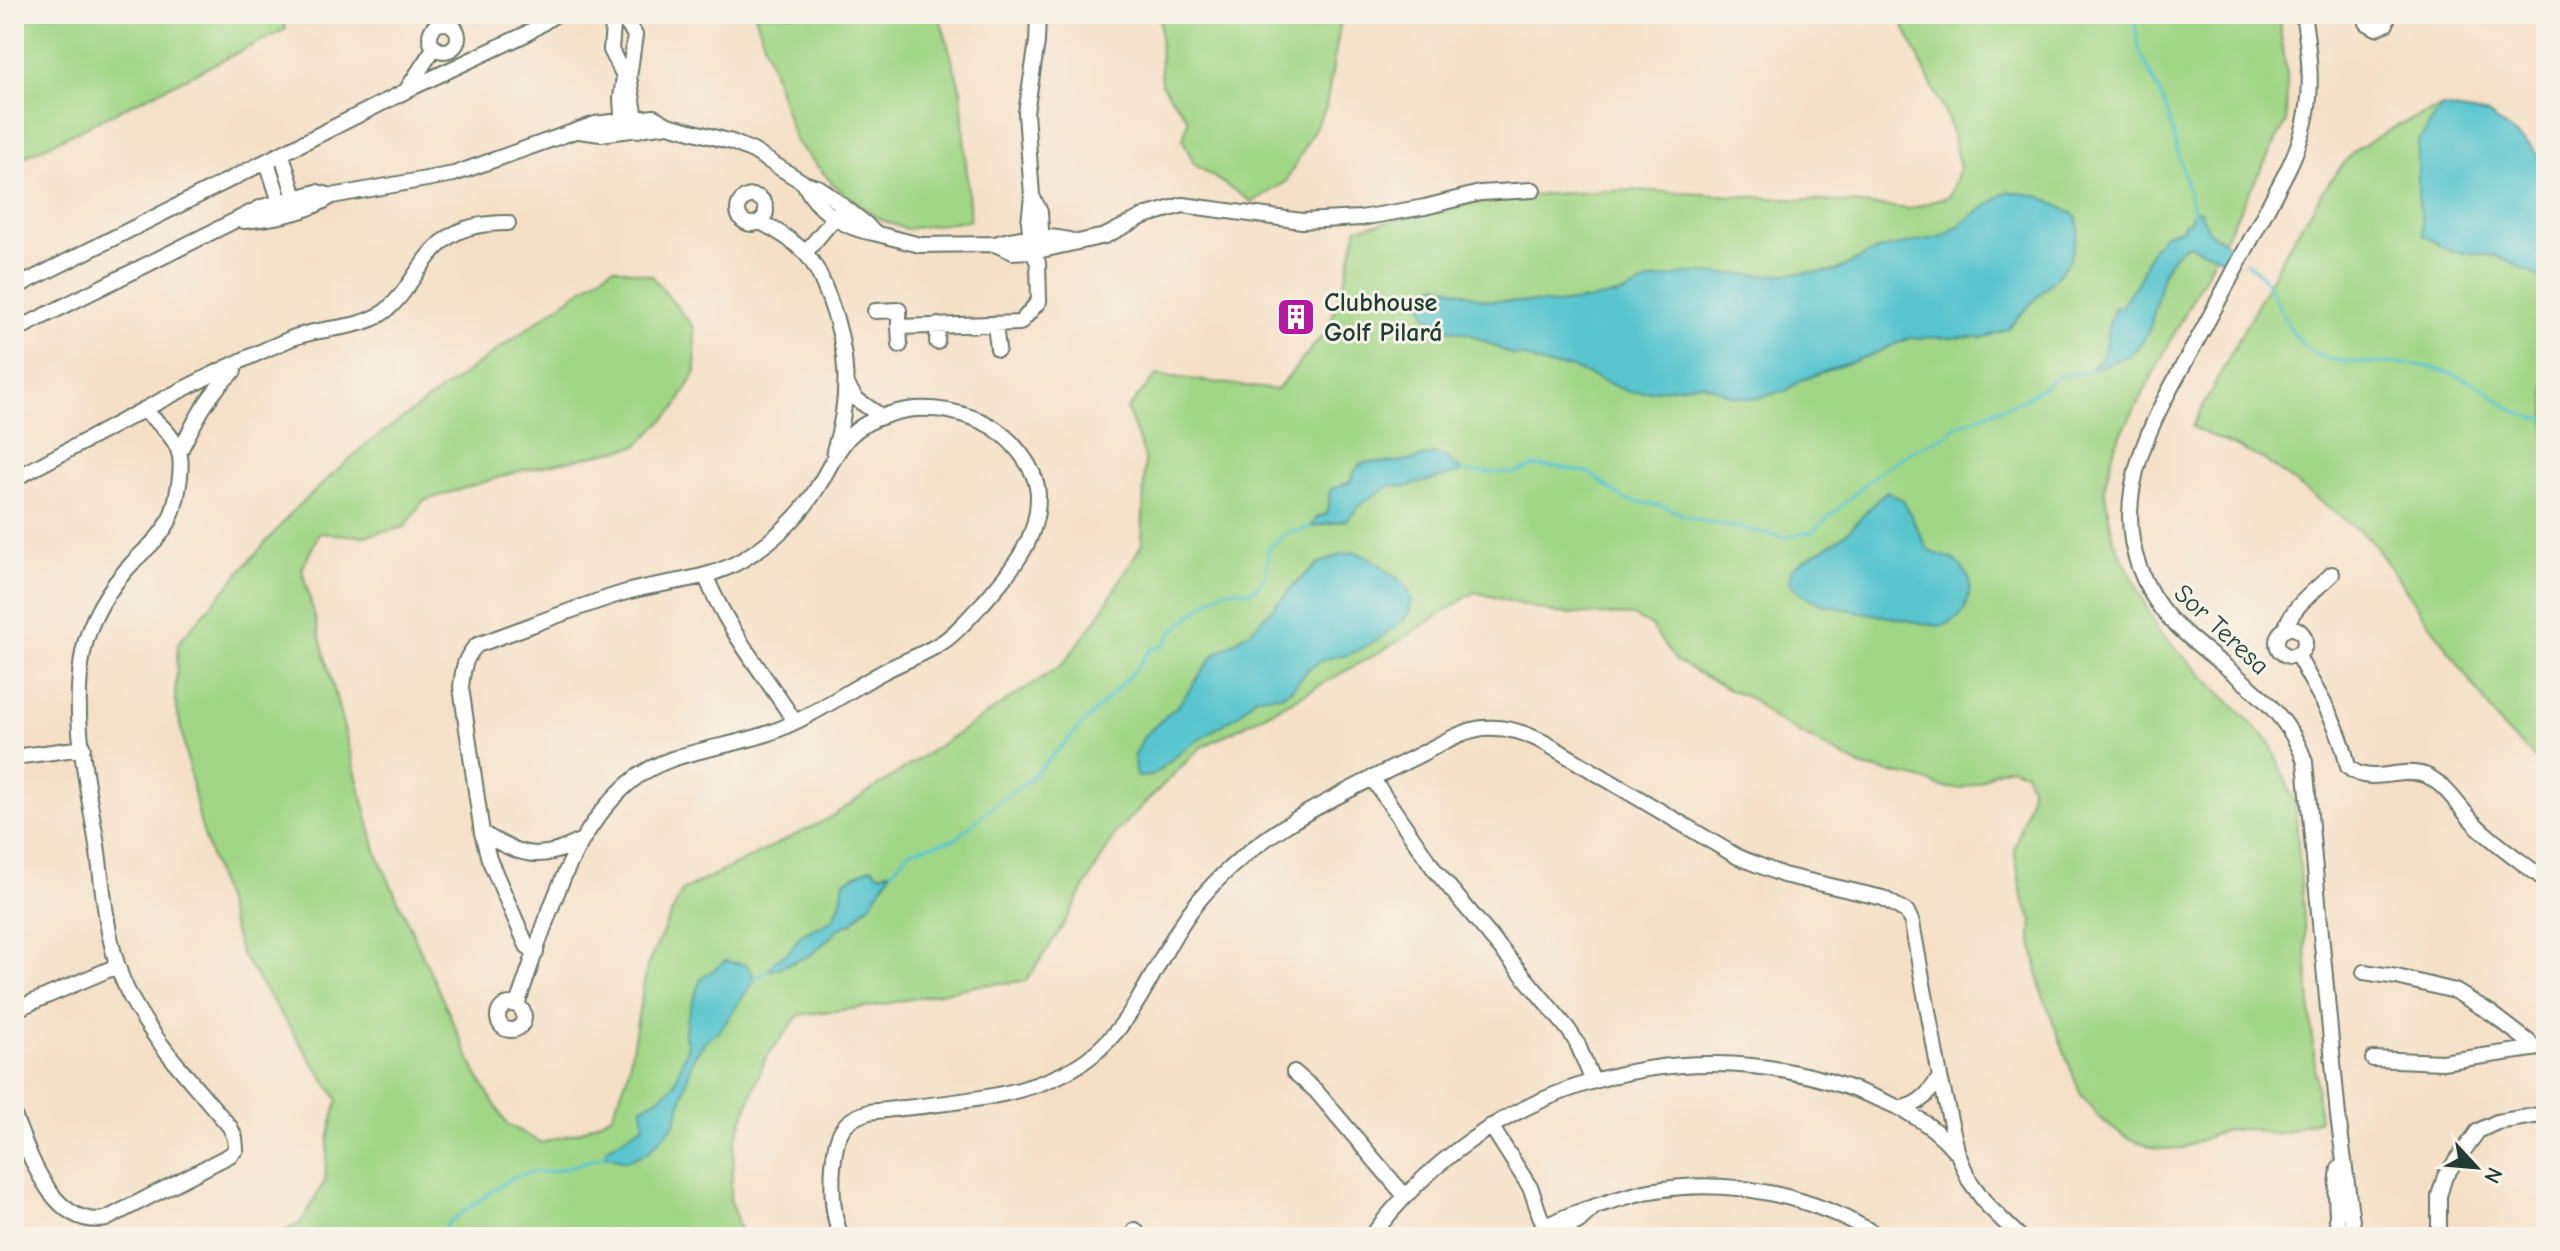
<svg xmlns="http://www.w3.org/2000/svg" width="2560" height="1251" font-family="'Comic Neue',sans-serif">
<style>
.green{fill:#a1d686;stroke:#608a5d;stroke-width:2}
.water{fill:#58c5ce;stroke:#3c8181;stroke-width:2}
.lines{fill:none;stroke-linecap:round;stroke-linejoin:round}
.stream{stroke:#58c5ce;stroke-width:3}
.minor-casing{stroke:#6a7667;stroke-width:18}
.minor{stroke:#fff;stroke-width:14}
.labels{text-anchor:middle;stroke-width:6;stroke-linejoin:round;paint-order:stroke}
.poi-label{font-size:26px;font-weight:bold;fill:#1f3d34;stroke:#f7f3e8;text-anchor:start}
.street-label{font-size:26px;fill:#1f3d34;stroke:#f7f3e8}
</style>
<rect width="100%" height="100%" fill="#f7f3e8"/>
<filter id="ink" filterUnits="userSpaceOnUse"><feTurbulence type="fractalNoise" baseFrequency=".0125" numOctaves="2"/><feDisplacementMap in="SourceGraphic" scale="16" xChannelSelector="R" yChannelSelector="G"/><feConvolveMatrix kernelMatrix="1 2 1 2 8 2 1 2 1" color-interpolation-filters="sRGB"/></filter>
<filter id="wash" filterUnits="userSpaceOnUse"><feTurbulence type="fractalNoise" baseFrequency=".006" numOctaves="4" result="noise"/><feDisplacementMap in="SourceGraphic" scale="32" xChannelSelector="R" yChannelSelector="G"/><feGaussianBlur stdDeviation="1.8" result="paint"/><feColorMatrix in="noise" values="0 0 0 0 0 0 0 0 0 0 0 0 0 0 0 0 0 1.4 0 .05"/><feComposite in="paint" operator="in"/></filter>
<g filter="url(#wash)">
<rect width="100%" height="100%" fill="#f5e0c7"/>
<!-- green -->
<path class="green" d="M 14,14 L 279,14 L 286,29 L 14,162 Z
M 755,14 L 939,14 L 961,91 L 970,220 L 906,229 L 879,219 L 835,186 L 795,141 Z
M 1160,14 L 1342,14 L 1326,107 L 1286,182 L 1252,202 L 1194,164 L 1183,140 L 1188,119 L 1161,84 Z
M 1898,14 L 2278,14 L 2287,76 L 2286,122 L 2115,446 L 2104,488 L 2113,538 L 2158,631 L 2270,742 L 2295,804 L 2319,1120 L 2286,1132 L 2271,1134 L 2247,1128 L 2223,1131 L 2182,1148 L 2159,1149 L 2139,1143 L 2113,1129 L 2098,1116 L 2080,1093 L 2041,990 L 2031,935 L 2032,920 L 2022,896 L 2014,849 L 2030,798 L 2031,785 L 2025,772 L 2009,767 L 1994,772 L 1978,783 L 1958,789 L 1942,787 L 1918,778 L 1862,767 L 1771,717 L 1752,699 L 1727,689 L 1676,661 L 1650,625 L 1633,616 L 1554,613 L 1475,592 L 1399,641 L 1290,702 L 1200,748 L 1117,831 L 1061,929 L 1026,981 L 980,985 L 875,1006 L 799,1015 L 765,1059 L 735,1141 L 730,1198 L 742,1237 L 273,1237 L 301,1223 L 325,1181 L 329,1135 L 338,1100 L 241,954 L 200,822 L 175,700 L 178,643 L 294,510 L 364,446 L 613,267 L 652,276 L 694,328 L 696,372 L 676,408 L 637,446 L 516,472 L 423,501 L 405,527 L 363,536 L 319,533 L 302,569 L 377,854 L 476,1073 L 506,1123 L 541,1143 L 582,1131 L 612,1115 L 627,1077 L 647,966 L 682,891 L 826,820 L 1063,664 L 1098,617 L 1142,544 L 1145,457 L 1127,409 L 1157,375 L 1277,390 L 1328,329 L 1346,276 L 1357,228 L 1512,196 L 1632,190 L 1840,202 L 1910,209 L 1950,196 L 1960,168 L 1949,122 Z
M 2441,107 L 2489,115 L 2528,144 L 2546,165 L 2546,768 L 2504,729 L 2370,539 L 2263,459 L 2192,427 L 2286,250 L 2331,179 L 2354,151 L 2395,127 Z"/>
<!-- water -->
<path class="water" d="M 2441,107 L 2489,115 L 2528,144 L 2546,165 L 2546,280 L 2497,256 L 2450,251 L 2423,235 L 2418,194 L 2418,143 Z
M 2008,191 L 2039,196 L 2072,213 L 2077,218 L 2079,230 L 2070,259 L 2060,273 L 2007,329 L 1986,337 L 1909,338 L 1871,355 L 1801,380 L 1786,391 L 1752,399 L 1732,396 L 1702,383 L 1641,392 L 1629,392 L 1572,368 L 1545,365 L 1522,356 L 1513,355 L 1469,334 L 1443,328 L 1434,322 L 1427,316 L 1422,304 L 1426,291 L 1438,284 L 1486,300 L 1558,304 L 1619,295 L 1649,281 L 1691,273 L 1767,275 L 1835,271 L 1877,250 L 1943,236 Z
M 2199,210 L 2210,233 L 2234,246 L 2225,260 L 2188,244 C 2146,265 2168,325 2132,353 C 2126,358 2100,366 2091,370 C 2116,342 2100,335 2116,307 L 2123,307 C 2125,295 2135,289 2139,279 C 2144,270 2146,259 2152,249 C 2155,243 2161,242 2164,234 L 2183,228 L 2184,223 L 2190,221 L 2193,211 Z
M 1434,454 L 1447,458 L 1463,472 L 1405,487 L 1391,485 L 1362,503 L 1347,520 L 1311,527 L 1317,517 L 1327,514 L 1330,490 L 1350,482 C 1359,453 1375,465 1396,462 C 1410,461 1421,458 1434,454 Z
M 1887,491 L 1903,500 L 1928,550 C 1951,563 1953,550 1970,580 C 1970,603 1964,623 1938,626 L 1824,605 L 1801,594 L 1789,582 L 1792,568 C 1809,555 1829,548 1846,533 C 1860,520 1872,504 1887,491 Z
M 1355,552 L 1371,558 L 1406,585 L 1412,600 L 1409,612 L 1404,620 L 1374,642 L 1348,655 L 1328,658 L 1310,667 L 1292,689 L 1281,695 L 1256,697 L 1238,715 L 1186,748 L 1152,776 L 1138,777 L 1135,773 L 1134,757 L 1144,736 L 1179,704 L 1214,655 L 1251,631 L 1302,577 L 1318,564 L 1340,555 Z
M 872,867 L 879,874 L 892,871 L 872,902 L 852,923 L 840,928 L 811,955 L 773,970 L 769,970 L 775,960 L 788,953 L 801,935 L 833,919 L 841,901 L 844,881 Z
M 725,961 L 747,965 L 755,979 L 719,1032 L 707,1039 L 693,1058 L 676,1121 L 667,1133 L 647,1153 L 626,1161 L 606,1156 L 606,1149 L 644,1125 L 642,1107 L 659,1098 L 674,1085 L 688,1045 L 685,1036 L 686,1021 L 697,990 L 701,979 Z"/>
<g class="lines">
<!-- stream -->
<path class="stream" d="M 2133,14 L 2140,52 L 2166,107 L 2194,212
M 2246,262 C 2279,281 2278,327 2309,350 C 2337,370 2391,359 2424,366 C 2441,370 2460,376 2476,384 C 2503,400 2510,417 2546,419
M 1463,472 L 1516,473 L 1534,466 L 1558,467 L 1590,473 L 1625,500 L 1663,506 L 1693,519 L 1784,537 L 1812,532 L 1878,473 L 1914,450 L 1945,436 L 1958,425 L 2025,399 L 2058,377 L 2091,370
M 892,871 L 909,851 L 956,839 L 995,804 L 1029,780 L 1137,668 L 1150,650 L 1165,645 L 1172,632 L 1206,603 L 1223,591 L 1235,589 L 1248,592 C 1267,583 1269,568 1268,548 L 1292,530 L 1297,532 L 1311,527
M 755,979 L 769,970
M 434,1237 L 442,1233 L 449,1222 L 511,1178 L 532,1172 L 551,1172 L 606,1156"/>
</g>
</g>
<g filter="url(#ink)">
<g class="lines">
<!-- minor casing -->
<g class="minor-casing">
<path id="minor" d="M 614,14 L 611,50 L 624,76 L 621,98 L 623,131
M 620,14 L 635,35 L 629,77 L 638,130
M 2303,14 C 2313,73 2315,114 2288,169 C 2261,221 2233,273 2206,324 C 2167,397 2107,481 2139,567 C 2146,586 2156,604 2170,619 C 2215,666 2284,697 2305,762 L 2338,1116 L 2354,1237
M 2366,14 L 2367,23 L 2376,28 L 2386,24 L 2388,14
M 2537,14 L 2546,18
M430 37a14 14 0 1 1 28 0a14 14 0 1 1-28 0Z
M 407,90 L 526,34 L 556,14
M 579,131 L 601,134 L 668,125
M 282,155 L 297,204
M 267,162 L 282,208
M738 210a14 14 0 1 1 28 0a14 14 0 1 1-28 0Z
M 1032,196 L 1040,212 L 1042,248
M 244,221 C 274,218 307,213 332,196
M 760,222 C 776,230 794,241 806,254 C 817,266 823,283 829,298 C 849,350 851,398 834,451
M 874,233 L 920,245 L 995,244 L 1013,252 L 1042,250 L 1105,236 L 1144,216 L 1183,205 L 1302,221 L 1361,218 L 1425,207 L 1480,193 L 1533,190
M 995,244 C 1018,236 1053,234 1076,242
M 805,253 L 841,210
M 14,288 L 406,91 L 434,48
M 875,311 L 899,310 L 899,327
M 995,325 L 998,349
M 14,331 L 262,207 L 317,192 L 332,196 L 454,174 L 595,124 L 654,117 L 668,125 L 732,142 L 753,151 L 804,183 L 820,188 L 866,224 L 874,233 C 845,229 815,209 804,183
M 937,342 L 938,325
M 900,345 L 899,327 L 1020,323 L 1039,301 L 1038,263 L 1032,250 L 1029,222 L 1032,196 L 1026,113 L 1037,42 L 1038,14
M 847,385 L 856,399 L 881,416
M 179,453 C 194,423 208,393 234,371
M 14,479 C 105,431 195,379 290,339 C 318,327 352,330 378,316 C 392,308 402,295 411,281 C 439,239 455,223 508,223
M 706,577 C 728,631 764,674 795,722
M2277 642a14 14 0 1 1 28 0a14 14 0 1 1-28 0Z
M 2285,630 C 2290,608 2316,590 2332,574
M 2297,654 C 2317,695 2339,720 2348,767 C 2370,787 2399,766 2425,775 C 2447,784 2461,811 2478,827 C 2499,847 2524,863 2546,881
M 14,757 L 83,748
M 1372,778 L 1434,869 L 1568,1029 L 1577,1043 L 1592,1079
M 482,833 C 520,855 539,863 580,841
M 2364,972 L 2397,977 L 2455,991 L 2491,1013 L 2529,1042 L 2534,1049
M498 1017a13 13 0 1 1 26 0a13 13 0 1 1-26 0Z
M 517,1004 C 545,929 565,839 628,784 C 667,749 725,750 772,732 C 811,717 845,693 881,673 C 902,661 927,654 947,639 C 960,629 971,615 983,603 C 1011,571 1039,540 1038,495 C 1037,467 1008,433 983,422 C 954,409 920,404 890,414 C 838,429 838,458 812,496 C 794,522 769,544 742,560 C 705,582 663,581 623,593 C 574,608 525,628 477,645 C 464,658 463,669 461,687 L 482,833 L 489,859 L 527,946 L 536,953
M 14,1010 L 117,966
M 2373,1059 L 2442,1062 L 2546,1047
M 1294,1072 L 1316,1091 L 1404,1195
M 1902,1108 C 1921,1104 1929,1093 1940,1077
M 14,1116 C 30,1155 52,1228 106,1219 L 230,1155 L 236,1149 L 235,1138 L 230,1127 C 195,1085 153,1042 128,992 C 106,947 104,894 97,845 C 87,782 71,716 83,653 C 90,616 110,586 136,559 C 147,548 160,538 168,523 C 176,508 184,468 179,452 C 174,436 157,421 144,411
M 1491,1126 L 1531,1189 L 1540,1216 L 1552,1237 L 1579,1221 L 1592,1209
M 1135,1230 L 1140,1237
M 842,1237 C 829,1216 829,1149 843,1128 C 849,1119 859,1115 869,1112 C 938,1103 1034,1101 1090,1057 C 1143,1016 1158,949 1200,899 C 1258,830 1332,799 1411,759 C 1433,749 1458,731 1483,728 C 1507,726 1526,733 1547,744 L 1738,857 L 1783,875 L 1883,898 L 1907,912 L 1912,923 L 1940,1077 L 1958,1154 L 1969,1180 L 1987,1205 L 2020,1237
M 1371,1237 C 1480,1090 1672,1026 1847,1087 C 1887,1101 1928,1117 1955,1151
M 1530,1237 C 1551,1221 1571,1214 1596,1206 C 1616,1200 1635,1193 1656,1190 C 1733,1178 1814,1196 1880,1237
M 2338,1237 L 2336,1195 L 2339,1168
M 2439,1237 L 2439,1196 L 2445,1176 L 2478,1131 L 2497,1122 L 2546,1114"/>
</g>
<!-- minor -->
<use href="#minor" class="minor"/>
</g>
</g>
<!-- icons -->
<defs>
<g id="building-square" transform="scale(2)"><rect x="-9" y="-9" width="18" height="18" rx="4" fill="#b5179e" stroke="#f7f3e8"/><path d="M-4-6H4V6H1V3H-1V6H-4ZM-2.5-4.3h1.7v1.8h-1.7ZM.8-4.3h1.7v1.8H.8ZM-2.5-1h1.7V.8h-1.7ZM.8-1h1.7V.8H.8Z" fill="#fff"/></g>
</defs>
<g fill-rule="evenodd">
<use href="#building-square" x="1296" y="317"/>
</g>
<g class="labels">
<!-- poi labels -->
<g class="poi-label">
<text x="1324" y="311">Clubhouse<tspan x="1324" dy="30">Golf Pilará</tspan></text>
</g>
<!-- street labels -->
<g class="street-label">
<text transform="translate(2222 629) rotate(43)" y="9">Sor Teresa</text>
</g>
</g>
<!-- margin -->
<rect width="2560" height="1251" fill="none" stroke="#f7f3e8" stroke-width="48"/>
<!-- north arrow -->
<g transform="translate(2476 1167) rotate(116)" stroke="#f7f3e8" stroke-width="6" paint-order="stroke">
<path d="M0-6L14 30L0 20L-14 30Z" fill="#1f3d34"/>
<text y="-12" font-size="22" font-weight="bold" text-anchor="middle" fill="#1f3d34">N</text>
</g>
</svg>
